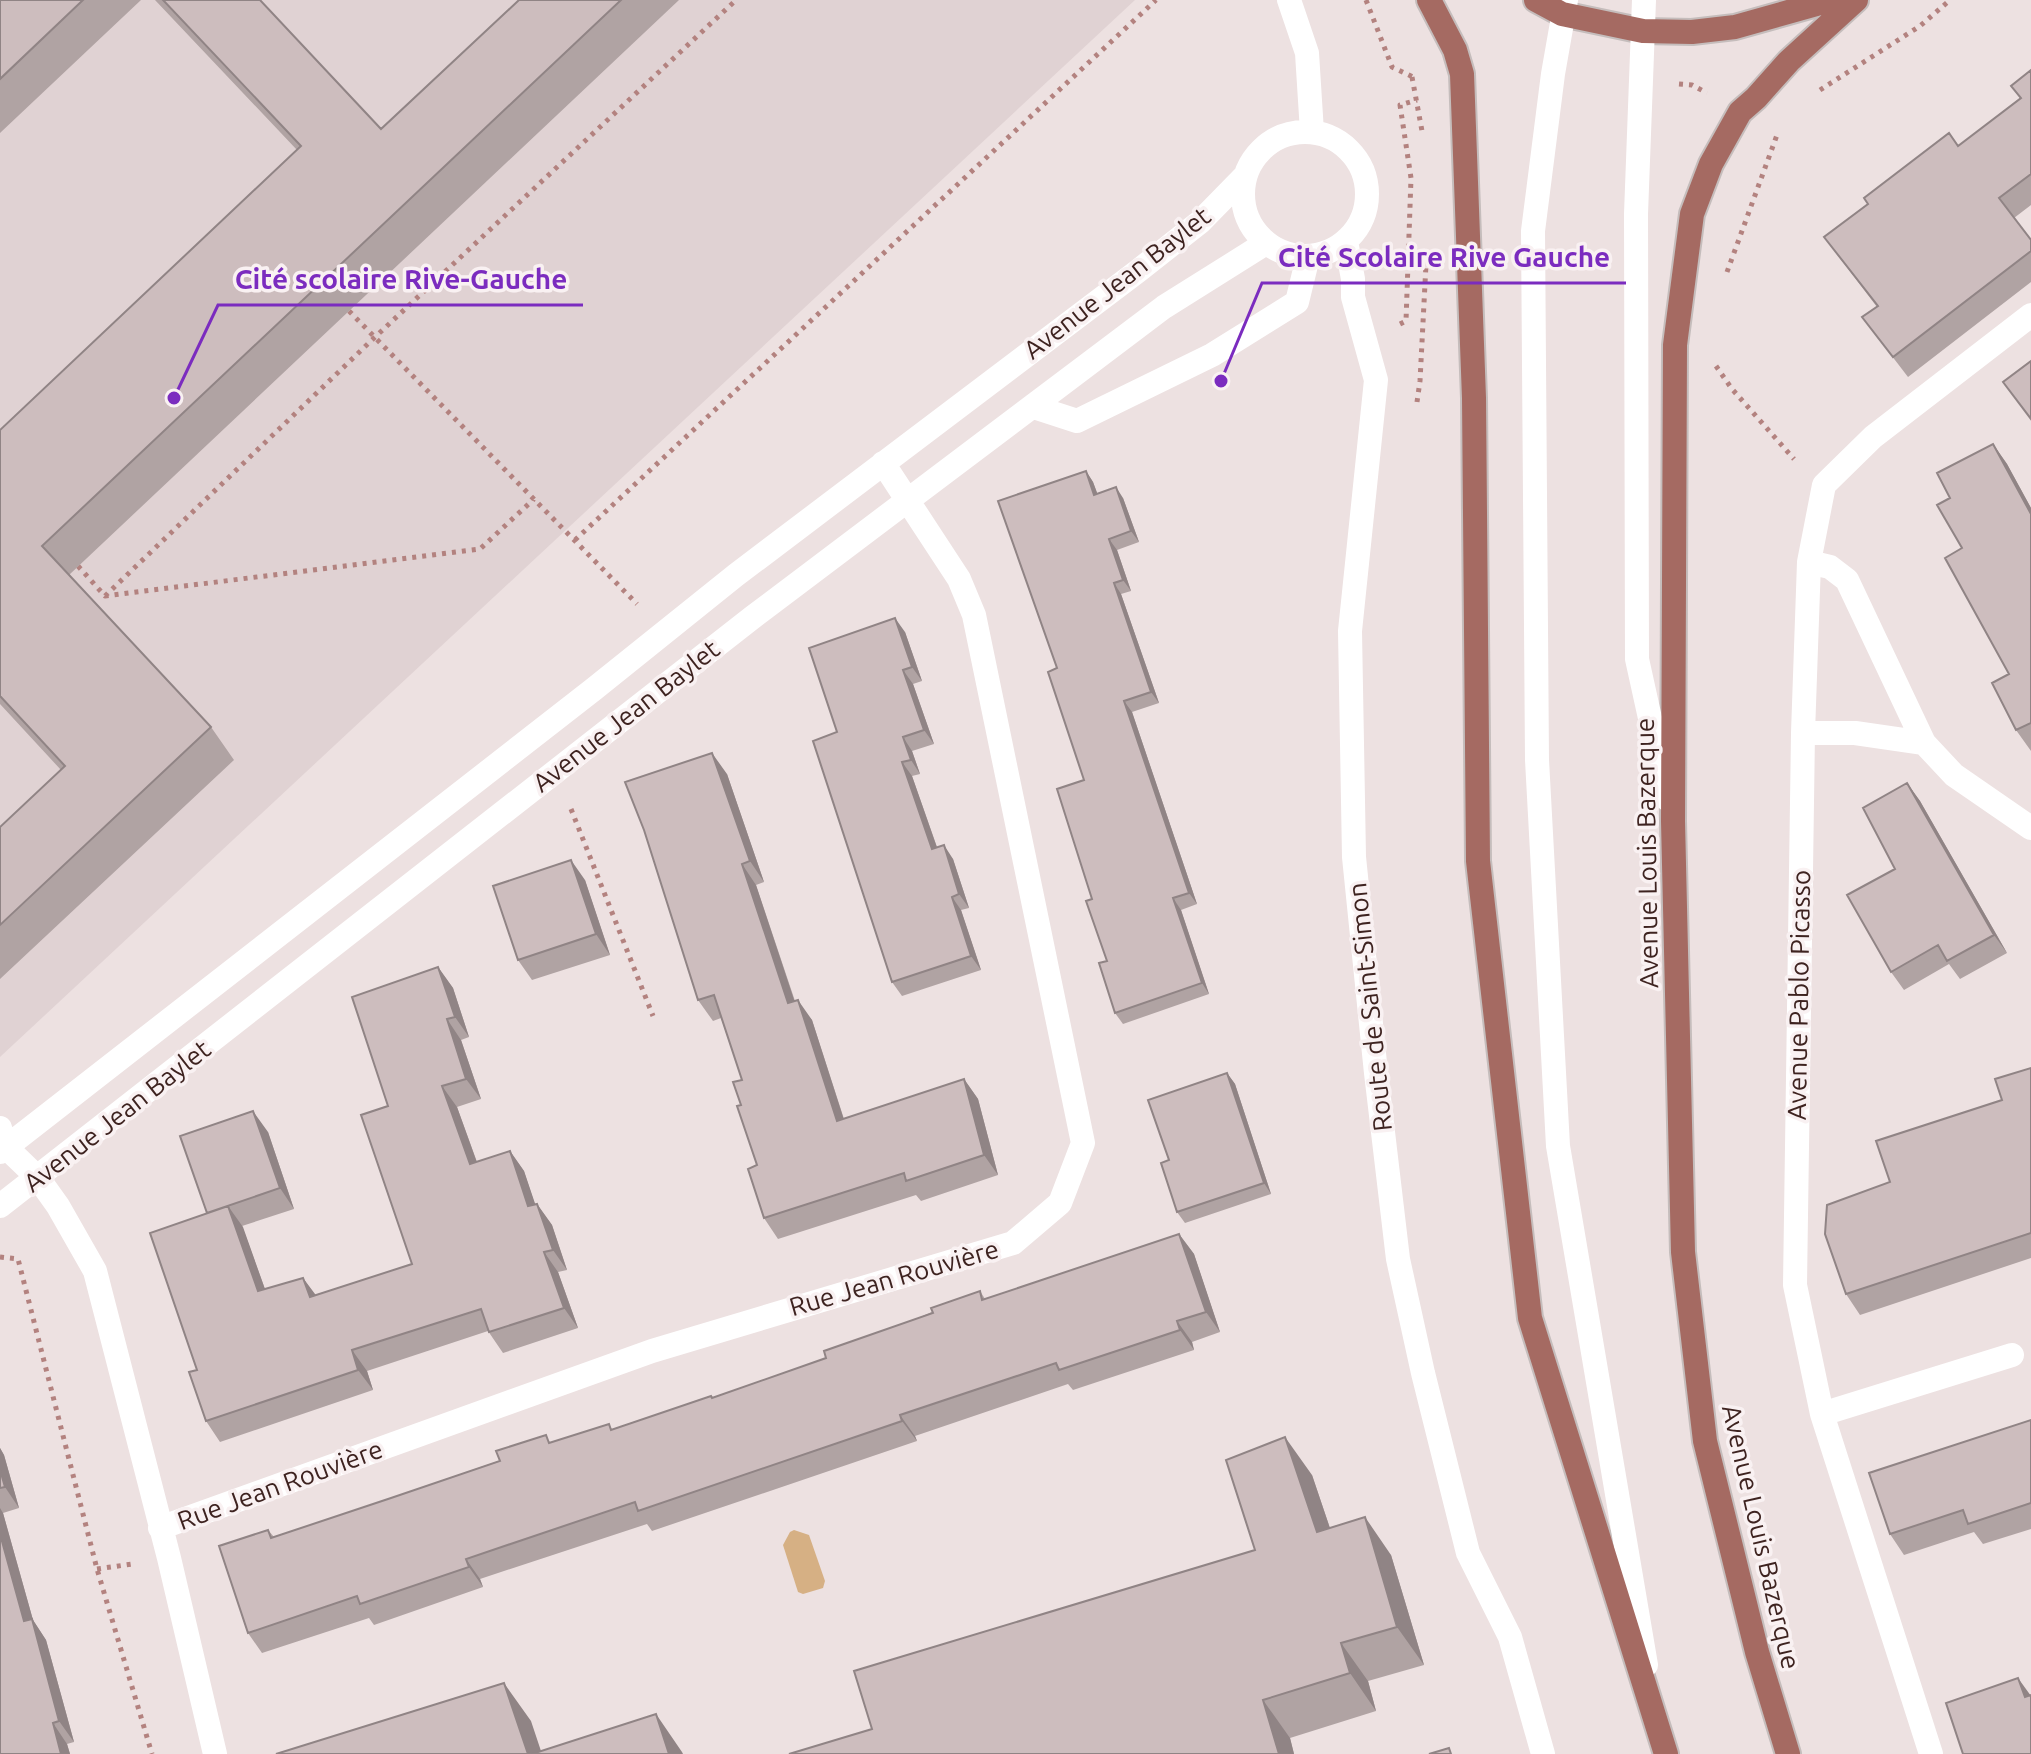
<svg xmlns="http://www.w3.org/2000/svg" width="2031" height="1754" font-family="Ubuntu,sans-serif">
<style>
.built{fill:#e0d2d3}
.water{fill:#d6b084}
.lines{fill:none;stroke-linecap:round;stroke-linejoin:round}
.major-casing{stroke:#c5bdbc;stroke-width:28}
.path{stroke:#b3827f;stroke-width:5;stroke-dasharray:4 6;stroke-linecap:butt}
.minor{stroke:#fff;stroke-width:24}
.major{stroke:#a56a62;stroke-width:24}
.wall{fill:#b0a3a3}
.shaded-wall{fill:#908485}
.building{fill:#cdbdbe;stroke:#908485;stroke-width:2}
.labels{text-anchor:middle;stroke-width:7;stroke-linejoin:round;paint-order:stroke}
.street-label{font-size:26px;fill:#3e2320;stroke:#f9f1f2}
.leader{fill:none;stroke:#7b2cbf;stroke-width:3}
.callout-dot{fill:#7b2cbf;stroke:#f9f1f2;stroke-width:3}
.callout-label{font-size:28px;text-anchor:middle;font-weight:bold;fill:#7b2cbf;stroke:#f9f1f2;stroke-width:7;stroke-linejoin:round;paint-order:stroke}
</style>
<rect width="100%" height="100%" fill="#ede1e1"/>
<!-- built -->
<path class="built" d="M 0,0 L 1135,0 L 0,1057 Z"/>
<!-- water -->
<path class="water" d="M 794,1530 L 809,1535 L 825,1581 L 823,1588 L 803,1594 L 798,1592 L 783,1545 L 790,1532 Z"/>
<g class="lines">
<!-- major casing -->
<g class="major-casing">
<path id="major" d="M 1429,0 L 1455,50 L 1462,74 L 1474,398 L 1478,861 L 1530,1318 L 1666,1754
M 1536,0 L 1562,14 L 1643,31 L 1692,32 L 1735,27 L 1831,0
M 1788,1754 L 1757,1652 L 1705,1441 L 1683,1252 L 1673,821 L 1675,345 L 1692,214 L 1711,164 L 1740,112 L 1756,98 L 1789,61 L 1856,0"/>
</g>
<!-- path -->
<path class="path" d="M 1366,0 L 1392,67 L 1413,77
M 1412,77 L 1422,131
M 1679,84 L 1692,85 L 1707,93
M 1820,90 L 1920,26 L 1950,0
M 1727,272 L 1777,135
M 349,311 L 637,604
M 1400,324 L 1406,321 L 1411,178 L 1400,105 L 1417,100
M 1716,366 L 1732,389 L 1794,459
M 1417,402 L 1420,381 L 1426,264
M 575,540 L 1156,0
M 78,566 L 105,596 L 480,549 L 534,499
M 105,596 L 374,338 L 736,0
M 571,809 L 653,1016
M 0,1257 L 18,1259 L 97,1569 L 152,1754
M 97,1569 L 132,1564"/>
<!-- minor -->
<path class="minor" d="M 1289,0 L 1307,53 L 1312,132
M 1566,0 L 1553,74 L 1533,231 L 1537,760 L 1558,1146 L 1646,1665
M 1644,0 L 1636,214 L 1637,659 L 1668,800
M1243 194a62 62 0 1 1 124 0a62 62 0 1 1-124 0Z
M 1346,241 L 1353,279 L 1353,297 L 1376,380 L 1350,631 L 1354,857 L 1376,1073 L 1398,1259 L 1423,1373 L 1468,1553 L 1510,1637 L 1543,1754
M 1034,407 L 1077,421 L 1212,355 L 1297,302 L 1308,257
M 1809,562 L 1830,567 L 1847,580 L 1924,743 L 1954,775 L 2031,828
M 1803,733 L 1855,733 L 1924,743
M 0,1128 L 6,1147 L 38,1178 L 58,1206 L 95,1271 L 169,1558 L 215,1754
M 0,1152 L 594,689 L 736,575 L 1138,271 L 1200,222 L 1245,176
M 0,1206 L 753,617 L 1164,307 L 1266,243
M 1822,1414 L 2012,1355
M 160,1528 L 652,1351 L 1013,1243 L 1060,1203 L 1083,1143 L 974,615 L 959,579 L 883,463
M 1931,1754 L 1822,1414 L 1795,1285 L 1803,733 L 1809,562 L 1824,485 L 1873,437 L 2031,315"/>
<!-- major -->
<use href="#major" class="major"/>
</g>
<!-- wall -->
<path class="wall" d="M 0,0 L 141,0 L 0,133 Z
M 155,0 L 260,0 L 381,129 L 519,0 L 679,0 L 69,575 L 211,727 L 234,760 L 0,979 L 0,827 L 61,770 L 0,704 L 0,430 L 297,150 Z
M 2031,70 L 2031,205 L 2014,218 L 2031,240 L 2031,282 L 1908,377 L 1862,317 L 1877,307 L 1824,237 L 1958,146 L 2020,98 L 2011,86 Z
M 1993,444 L 2007,464 L 2031,508 L 2031,751 L 2016,730 L 2009,674 L 1962,548 L 1950,498 Z
M 1086,471 L 1093,482 L 1097,493 L 1123,498 L 1139,542 L 1117,550 L 1131,591 L 1121,594 L 1159,703 L 1132,712 L 1197,904 L 1181,910 L 1209,994 L 1123,1024 L 1115,1013 L 1107,961 L 1092,899 L 1084,780 L 1057,668 Z
M 905,632 L 922,681 L 913,684 L 934,744 L 912,751 L 920,774 L 912,776 L 937,847 L 953,859 L 969,908 L 961,910 L 981,970 L 902,996 L 892,982 L 837,732 Z
M 727,774 L 764,882 L 756,885 L 795,1001 L 812,1020 L 844,1119 L 964,1079 L 978,1099 L 998,1175 L 921,1201 L 916,1195 L 778,1239 L 764,1218 L 757,1165 L 741,1105 L 742,1080 L 721,1018 L 713,1021 L 698,1000 Z
M 1907,783 L 1920,801 L 2007,953 L 1960,979 L 1949,964 L 1904,990 L 1891,972 L 1895,869 Z
M 585,880 L 610,955 L 532,980 L 518,960 Z
M 438,967 L 453,988 L 469,1037 L 461,1040 L 481,1099 L 457,1107 L 477,1162 L 510,1151 L 524,1171 L 535,1205 L 537,1204 L 552,1225 L 567,1270 L 558,1272 L 578,1328 L 503,1353 L 488,1331 L 367,1371 L 373,1390 L 220,1442 L 206,1421 L 207,1214 L 268,1132 L 294,1209 L 242,1226 L 265,1289 L 303,1278 L 315,1295 L 412,1264 L 388,1106 Z
M 2031,1068 L 2031,1258 L 1860,1315 L 1846,1294 L 1890,1182 L 2002,1100 Z
M 1227,1073 L 1235,1084 L 1271,1194 L 1185,1223 L 1177,1212 L 1169,1160 Z
M 1179,1234 L 1194,1254 L 1220,1332 L 1192,1342 L 1194,1350 L 1073,1390 L 1068,1384 L 915,1436 L 917,1441 L 652,1531 L 647,1524 L 480,1579 L 483,1587 L 374,1625 L 369,1618 L 262,1653 L 248,1633 L 268,1530 L 274,1537 L 391,1498 L 551,1443 L 613,1429 L 712,1398 L 826,1358 L 980,1291 L 985,1299 Z
M 2031,1420 L 2031,1529 L 1983,1544 L 1974,1532 L 1904,1555 L 1890,1534 Z
M 0,1448 L 4,1455 L 19,1508 L 3,1513 L 33,1620 L 46,1640 L 74,1742 L 67,1744 L 70,1754 L 0,1754 Z
M 1312,1475 L 1330,1528 L 1391,1555 L 1424,1665 L 1368,1681 L 1376,1711 L 1290,1738 L 1294,1754 L 789,1754 L 872,1729 L 1255,1550 Z"/>
<!-- shaded-wall -->
<path class="shaded-wall" d="M 1993,444 L 2007,464 L 2031,508 L 2031,514 Z
M 1086,471 L 1093,482 L 1102,506 L 1094,495 Z
M 1116,487 L 1123,498 L 1139,542 L 1131,531 Z
M 1109,539 L 1117,550 L 1131,591 L 1123,580 Z
M 1114,583 L 1121,594 L 1159,703 L 1151,692 Z
M 895,618 L 905,632 L 922,681 L 912,667 Z
M 903,670 L 913,684 L 934,744 L 924,730 Z
M 1124,701 L 1132,712 L 1197,904 L 1189,893 Z
M 903,737 L 912,751 L 920,774 L 911,760 Z
M 712,753 L 727,774 L 764,882 L 750,861 Z
M 902,762 L 912,776 L 942,862 L 932,849 Z
M 1907,783 L 1920,801 L 2007,953 L 1994,935 Z
M 944,845 L 953,859 L 969,908 L 959,894 Z
M 571,860 L 585,880 L 610,955 L 596,934 Z
M 742,864 L 756,885 L 802,1024 L 788,1003 Z
M 952,897 L 961,910 L 981,970 L 971,956 Z
M 1173,898 L 1181,910 L 1209,994 L 1202,983 Z
M 438,967 L 453,988 L 469,1037 L 455,1017 Z
M 798,1000 L 812,1020 L 851,1142 L 837,1121 Z
M 447,1019 L 461,1040 L 481,1099 L 466,1079 Z
M 1227,1073 L 1235,1084 L 1271,1194 L 1264,1183 Z
M 964,1079 L 978,1099 L 998,1175 L 984,1155 Z
M 442,1086 L 457,1107 L 485,1185 L 470,1164 Z
M 253,1111 L 268,1132 L 294,1209 L 280,1188 Z
M 510,1151 L 524,1171 L 543,1227 L 528,1206 Z
M 537,1204 L 552,1225 L 567,1270 L 553,1250 Z
M 228,1206 L 243,1227 L 273,1312 L 258,1291 Z
M 1179,1234 L 1194,1254 L 1220,1332 L 1206,1312 Z
M 544,1252 L 558,1272 L 578,1328 L 564,1308 Z
M 303,1278 L 318,1298 L 310,1297 Z
M 1177,1321 L 1192,1342 L 1194,1350 L 1180,1330 Z
M 352,1350 L 367,1371 L 373,1390 L 358,1370 Z
M 900,1415 L 915,1436 L 917,1441 L 902,1421 Z
M 1285,1437 L 1312,1475 L 1344,1570 L 1317,1532 Z
M 0,1448 L 4,1455 L 19,1508 L 5,1487 L 0,1470 Z
M 0,1508 L 3,1513 L 33,1620 L 46,1640 L 74,1742 L 59,1721 L 24,1621 L 0,1534 Z
M 1365,1517 L 1391,1555 L 1424,1665 L 1397,1627 Z
M 466,1559 L 480,1579 L 483,1587 L 469,1567 Z
M 1341,1643 L 1368,1681 L 1376,1711 L 1350,1673 Z
M 2018,1678 L 2031,1696 L 2025,1697 Z
M 504,1683 L 531,1721 L 542,1754 L 528,1754 Z
M 1263,1700 L 1290,1738 L 1294,1754 L 1279,1754 Z
M 656,1714 L 682,1752 L 683,1754 L 669,1754 Z
M 53,1723 L 67,1744 L 70,1754 L 61,1754 Z"/>
<!-- building -->
<path class="building" d="M 0,0 L 83,0 L 0,79 Z
M 163,0 L 260,0 L 381,129 L 519,0 L 621,0 L 42,546 L 211,727 L 0,925 L 0,827 L 65,766 L 0,696 L 0,430 L 301,146 Z
M 2031,70 L 2031,174 L 1999,198 L 2031,240 L 2031,251 L 1893,357 L 1862,317 L 1878,306 L 1824,237 L 1868,204 L 1864,198 L 1949,133 L 1958,146 L 2021,98 L 2011,86 Z
M 2031,361 L 2031,419 L 2003,382 Z
M 1993,444 L 2031,514 L 2031,723 L 2016,730 L 1992,683 L 2009,674 L 1945,558 L 1962,548 L 1937,505 L 1950,498 L 1937,473 Z
M 1086,471 L 1094,495 L 1116,487 L 1131,531 L 1109,539 L 1123,580 L 1114,583 L 1151,692 L 1124,701 L 1189,893 L 1173,898 L 1202,983 L 1115,1013 L 1099,963 L 1107,961 L 1086,901 L 1092,899 L 1057,789 L 1084,780 L 1048,672 L 1057,668 L 998,501 Z
M 895,618 L 912,667 L 903,670 L 924,730 L 903,737 L 911,760 L 902,762 L 932,849 L 944,845 L 959,894 L 952,897 L 971,956 L 892,982 L 813,741 L 837,732 L 809,648 Z
M 712,753 L 750,861 L 742,864 L 788,1003 L 798,1000 L 837,1121 L 964,1079 L 984,1155 L 906,1181 L 904,1173 L 764,1218 L 748,1169 L 757,1165 L 737,1106 L 741,1105 L 733,1082 L 742,1080 L 714,995 L 698,1000 L 644,830 L 625,782 Z
M 1907,783 L 1994,935 L 1947,961 L 1938,945 L 1891,972 L 1847,895 L 1895,869 L 1863,808 Z
M 571,860 L 596,934 L 518,960 L 493,886 Z
M 438,967 L 455,1017 L 447,1019 L 466,1079 L 442,1086 L 470,1164 L 510,1151 L 528,1206 L 537,1204 L 553,1250 L 544,1252 L 564,1308 L 489,1332 L 481,1309 L 352,1350 L 358,1370 L 206,1421 L 189,1372 L 197,1370 L 150,1233 L 228,1206 L 258,1291 L 303,1278 L 310,1297 L 412,1264 L 361,1115 L 388,1106 L 352,997 Z
M 2031,1068 L 2031,1233 L 1846,1294 L 1825,1234 L 1827,1205 L 1890,1182 L 1876,1141 L 2002,1100 L 1995,1079 Z
M 1227,1073 L 1264,1183 L 1177,1212 L 1161,1163 L 1169,1160 L 1148,1100 Z
M 253,1111 L 280,1188 L 207,1213 L 180,1136 Z
M 1179,1234 L 1206,1312 L 1177,1321 L 1180,1330 L 1059,1370 L 1056,1363 L 900,1415 L 902,1421 L 638,1511 L 635,1502 L 466,1559 L 469,1567 L 360,1604 L 357,1596 L 248,1633 L 219,1546 L 268,1530 L 271,1538 L 391,1498 L 500,1461 L 496,1451 L 546,1435 L 549,1443 L 609,1424 L 611,1430 L 711,1396 L 712,1398 L 826,1358 L 824,1351 L 933,1313 L 931,1308 L 980,1291 L 982,1300 Z
M 2031,1420 L 2031,1503 L 1968,1524 L 1963,1510 L 1890,1534 L 1869,1473 Z
M 1285,1437 L 1317,1532 L 1365,1517 L 1397,1627 L 1341,1643 L 1350,1673 L 1263,1700 L 1279,1754 L 789,1754 L 872,1729 L 854,1671 L 1255,1550 L 1226,1460 Z
M 0,1470 L 5,1487 L 0,1488 Z
M 0,1534 L 24,1621 L 32,1619 L 59,1721 L 53,1723 L 61,1754 L 0,1754 Z
M 2018,1678 L 2025,1697 L 2031,1695 L 2031,1754 L 1963,1754 L 1946,1703 Z
M 504,1683 L 528,1754 L 276,1754 Z
M 656,1714 L 669,1754 L 532,1754 Z
M 1449,1748 L 1451,1754 L 1429,1754 Z"/>
<g class="labels">
<!-- street labels -->
<g class="street-label">
<text transform="translate(1117 283) rotate(-38)" y="9">Avenue Jean Baylet</text>
<text transform="translate(626 716) rotate(-38)" y="9">Avenue Jean Baylet</text>
<text transform="translate(1647 853) rotate(-91)" y="9">Avenue Louis Bazerque</text>
<text transform="translate(1799 995) rotate(-89)" y="9">Avenue Pablo Picasso</text>
<text transform="translate(1370 1007) rotate(-96)" y="9">Route de Saint-Simon</text>
<text transform="translate(117 1116) rotate(-38)" y="9">Avenue Jean Baylet</text>
<text transform="translate(894 1278) rotate(-16)" y="9">Rue Jean Rouvière</text>
<text transform="translate(280 1485) rotate(-20)" y="9">Rue Jean Rouvière</text>
<text transform="translate(1761 1537) rotate(77)" y="9">Avenue Louis Bazerque</text>
</g>
</g>
<!-- callouts -->
<path class="leader" d="M1221 381L1262 283H1626M174 398L218 305H583"/>
<g class="callout-dot">
<circle cx="1221" cy="381" r="8"/>
<circle cx="174" cy="398" r="8"/>
</g>
<g class="callout-label">
<text x="1444" y="267">Cité Scolaire Rive Gauche</text>
<text x="401" y="289">Cité scolaire Rive-Gauche</text>
</g>
</svg>
